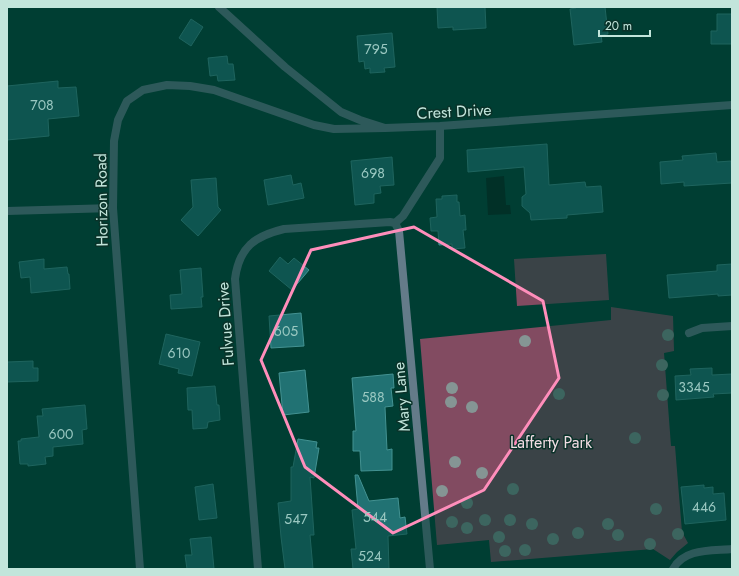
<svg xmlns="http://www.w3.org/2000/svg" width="739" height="576" font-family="Jost,sans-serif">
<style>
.green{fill:#824b61}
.water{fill:#03201a}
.building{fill:#217273;stroke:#439292}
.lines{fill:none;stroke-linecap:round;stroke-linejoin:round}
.minor{stroke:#647b89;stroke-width:8}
.tree{fill:#859594}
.marked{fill:none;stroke:#ff8ebb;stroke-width:3;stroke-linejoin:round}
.labels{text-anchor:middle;stroke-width:3;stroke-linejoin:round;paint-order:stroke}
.number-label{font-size:14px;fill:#9ac8c1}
.street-label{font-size:16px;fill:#c2e5db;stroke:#0a3229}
.park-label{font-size:16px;fill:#f2dde4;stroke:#0a3229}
</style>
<rect width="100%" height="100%" fill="#003e33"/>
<!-- green -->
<path class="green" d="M 606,254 L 609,300 L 517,306 L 514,259 Z
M 611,307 L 673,316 L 674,351 L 664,353 L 671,446 L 675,446 L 682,532 L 688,543 L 677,552 L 670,560 L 653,549 L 491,562 L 489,540 L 437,545 L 420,339 L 611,320 Z"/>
<!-- water -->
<path class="water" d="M 504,176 L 506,205 L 510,205 L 511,214 L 488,215 L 486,178 Z"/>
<!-- building -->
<path class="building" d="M 437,7 L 485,7 L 486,28 L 453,30 L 453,27 L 438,28 Z
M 575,7 L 605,7 L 608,34 L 601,35 L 602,42 L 574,45 L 570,9 L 576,8 Z
M 717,14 L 732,14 L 732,44 L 711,44 L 711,31 L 717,31 Z
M 191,19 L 203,27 L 191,46 L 179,38 Z
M 392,33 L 395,67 L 384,68 L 385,72 L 370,73 L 370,68 L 365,69 L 364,61 L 359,62 L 357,36 Z
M 227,56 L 228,64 L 233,64 L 235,80 L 218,81 L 217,75 L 210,76 L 208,58 Z
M 58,81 L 58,88 L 76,87 L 79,116 L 48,119 L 49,136 L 7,140 L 7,86 Z
M 547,144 L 549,185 L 585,182 L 586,187 L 601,186 L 603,212 L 567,215 L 567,218 L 531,220 L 530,213 L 522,206 L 522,197 L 526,194 L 524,167 L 468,172 L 467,150 Z
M 716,153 L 717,162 L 731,161 L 732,183 L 684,186 L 684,182 L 661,184 L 660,162 L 683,160 L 682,156 Z
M 392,157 L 394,185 L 380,186 L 381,193 L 374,194 L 374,203 L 355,205 L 351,161 Z
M 291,175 L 293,185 L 301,183 L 304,198 L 268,205 L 264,180 Z
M 216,178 L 218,207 L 221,210 L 198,236 L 181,220 L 193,207 L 191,180 Z
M 457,195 L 457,202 L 459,202 L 460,216 L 465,215 L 466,230 L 463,230 L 465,248 L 452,249 L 452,244 L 439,245 L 438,231 L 431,231 L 430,218 L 437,217 L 436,199 L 442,199 L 442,196 Z
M 280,257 L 288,264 L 294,258 L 309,270 L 292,290 L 269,271 Z
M 44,259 L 44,269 L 67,267 L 68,274 L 69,274 L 70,289 L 31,293 L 30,277 L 21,278 L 19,262 Z
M 732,264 L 732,295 L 718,296 L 718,294 L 669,298 L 667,275 L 717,271 L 717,265 Z
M 201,268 L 203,297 L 201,297 L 202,307 L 171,309 L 170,295 L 182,294 L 180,270 Z
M 301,313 L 304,346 L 271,348 L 269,316 Z
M 166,334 L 200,342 L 192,376 L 178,373 L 179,369 L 159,364 Z
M 33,361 L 33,368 L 38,368 L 38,381 L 7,382 L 7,362 Z
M 712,368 L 712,375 L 732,374 L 732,393 L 713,394 L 714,397 L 676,400 L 675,376 L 691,375 L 690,369 Z
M 305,370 L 309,412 L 283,415 L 279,373 Z
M 393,374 L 394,388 L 391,388 L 393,406 L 385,407 L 387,450 L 392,449 L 392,470 L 361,471 L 360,451 L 353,451 L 353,431 L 356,431 L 352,378 Z
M 215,386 L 217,405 L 219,405 L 220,420 L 208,422 L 207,428 L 193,429 L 192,410 L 188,410 L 187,388 Z
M 85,405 L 87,429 L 82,430 L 83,444 L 53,447 L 53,456 L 45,457 L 46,464 L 28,466 L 28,464 L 20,464 L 18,441 L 21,441 L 21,439 L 39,437 L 37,416 L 43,416 L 42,409 Z
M 298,439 L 317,442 L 316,448 L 319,448 L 314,478 L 310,477 L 314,535 L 310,535 L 313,569 L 285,569 L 281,537 L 278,503 L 291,501 L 291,467 L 293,467 Z
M 355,475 L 358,475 L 369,501 L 398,498 L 400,518 L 405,517 L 407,534 L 388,536 L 389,569 L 353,569 L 351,549 L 356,549 L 352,510 L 358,509 Z
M 213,484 L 217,518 L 199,520 L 195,487 Z
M 704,485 L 704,488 L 713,487 L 713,494 L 724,493 L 726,520 L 685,524 L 681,487 Z
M 211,537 L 214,569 L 187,569 L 185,555 L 192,555 L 190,539 Z"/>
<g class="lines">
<!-- minor -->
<path class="minor" d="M 219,7 L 285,67 L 341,112 L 360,120 L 385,128 L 440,126 L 732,105
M 7,211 L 113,208
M 395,223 L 399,231 L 430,569
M 689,333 L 702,328 L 732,326
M 140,569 L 113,208 L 114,141 L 118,120 L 127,101 L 143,90 L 167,85 L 190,86 L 214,90 L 314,125 L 334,129 L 385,128
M 258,569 L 235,279 C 239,247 255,236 284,229 L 390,222 L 395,223 L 403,216 L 440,158 L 440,126
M 673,569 C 684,548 712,551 732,549"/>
</g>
<!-- trees -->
<g class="tree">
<circle cx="668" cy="335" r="6"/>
<circle cx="525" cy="341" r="6"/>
<circle cx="662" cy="365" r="6"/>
<circle cx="452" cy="388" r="6"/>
<circle cx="559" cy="394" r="6"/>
<circle cx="663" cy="395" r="6"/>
<circle cx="451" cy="402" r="6"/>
<circle cx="472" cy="407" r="6"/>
<circle cx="635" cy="438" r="6"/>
<circle cx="455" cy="462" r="6"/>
<circle cx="482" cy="473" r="6"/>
<circle cx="513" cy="489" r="6"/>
<circle cx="442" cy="491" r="6"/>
<circle cx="467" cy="503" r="6"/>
<circle cx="656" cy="509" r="6"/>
<circle cx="485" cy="520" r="6"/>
<circle cx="510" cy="520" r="6"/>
<circle cx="452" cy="522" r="6"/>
<circle cx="532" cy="524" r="6"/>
<circle cx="608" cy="524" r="6"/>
<circle cx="467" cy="528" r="6"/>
<circle cx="578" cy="533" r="6"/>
<circle cx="678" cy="534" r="6"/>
<circle cx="618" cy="535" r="6"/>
<circle cx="499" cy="537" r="6"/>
<circle cx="553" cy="539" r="6"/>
<circle cx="650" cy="544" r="6"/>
<circle cx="525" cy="550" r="6"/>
<circle cx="505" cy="551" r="6"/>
</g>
<!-- marked area -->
<path d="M0 0H739V576H0ZM 414,227 L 543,301 L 559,378 L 484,490 L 393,533 L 305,467 L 261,360 L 311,250 Z" fill="#003e33" fill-opacity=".55" fill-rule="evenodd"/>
<path class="marked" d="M 414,227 L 543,301 L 559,378 L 484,490 L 393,533 L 305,467 L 261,360 L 311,250 Z"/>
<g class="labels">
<!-- number labels -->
<g class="number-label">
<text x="376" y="54">795</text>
<text x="42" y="110">708</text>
<text x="373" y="178">698</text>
<text x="286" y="336">605</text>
<text x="179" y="358">610</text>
<text x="694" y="392">3345</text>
<text x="373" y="402">588</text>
<text x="61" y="439">600</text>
<text x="704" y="512">446</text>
<text x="375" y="522">544</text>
<text x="296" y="524">547</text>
<text x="370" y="561">524</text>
</g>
<!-- street labels -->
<g class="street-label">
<text transform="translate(454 111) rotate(-3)" y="6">Crest Drive</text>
<text transform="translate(101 200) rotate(-91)" y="6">Horizon Road</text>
<text transform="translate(225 324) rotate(-94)" y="6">Fulvue Drive</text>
<text transform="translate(401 397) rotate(-95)" y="6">Mary Lane</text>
</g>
<!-- park labels -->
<g class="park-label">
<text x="551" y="448">Lafferty Park</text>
</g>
</g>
<!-- border -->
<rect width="739" height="576" fill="none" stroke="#c2e5db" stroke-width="16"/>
<!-- scale -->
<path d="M599 30v6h51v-6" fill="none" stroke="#c2e5db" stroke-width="2"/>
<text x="605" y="30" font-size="12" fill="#c2e5db" stroke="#0a3229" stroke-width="3" paint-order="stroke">20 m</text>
</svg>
